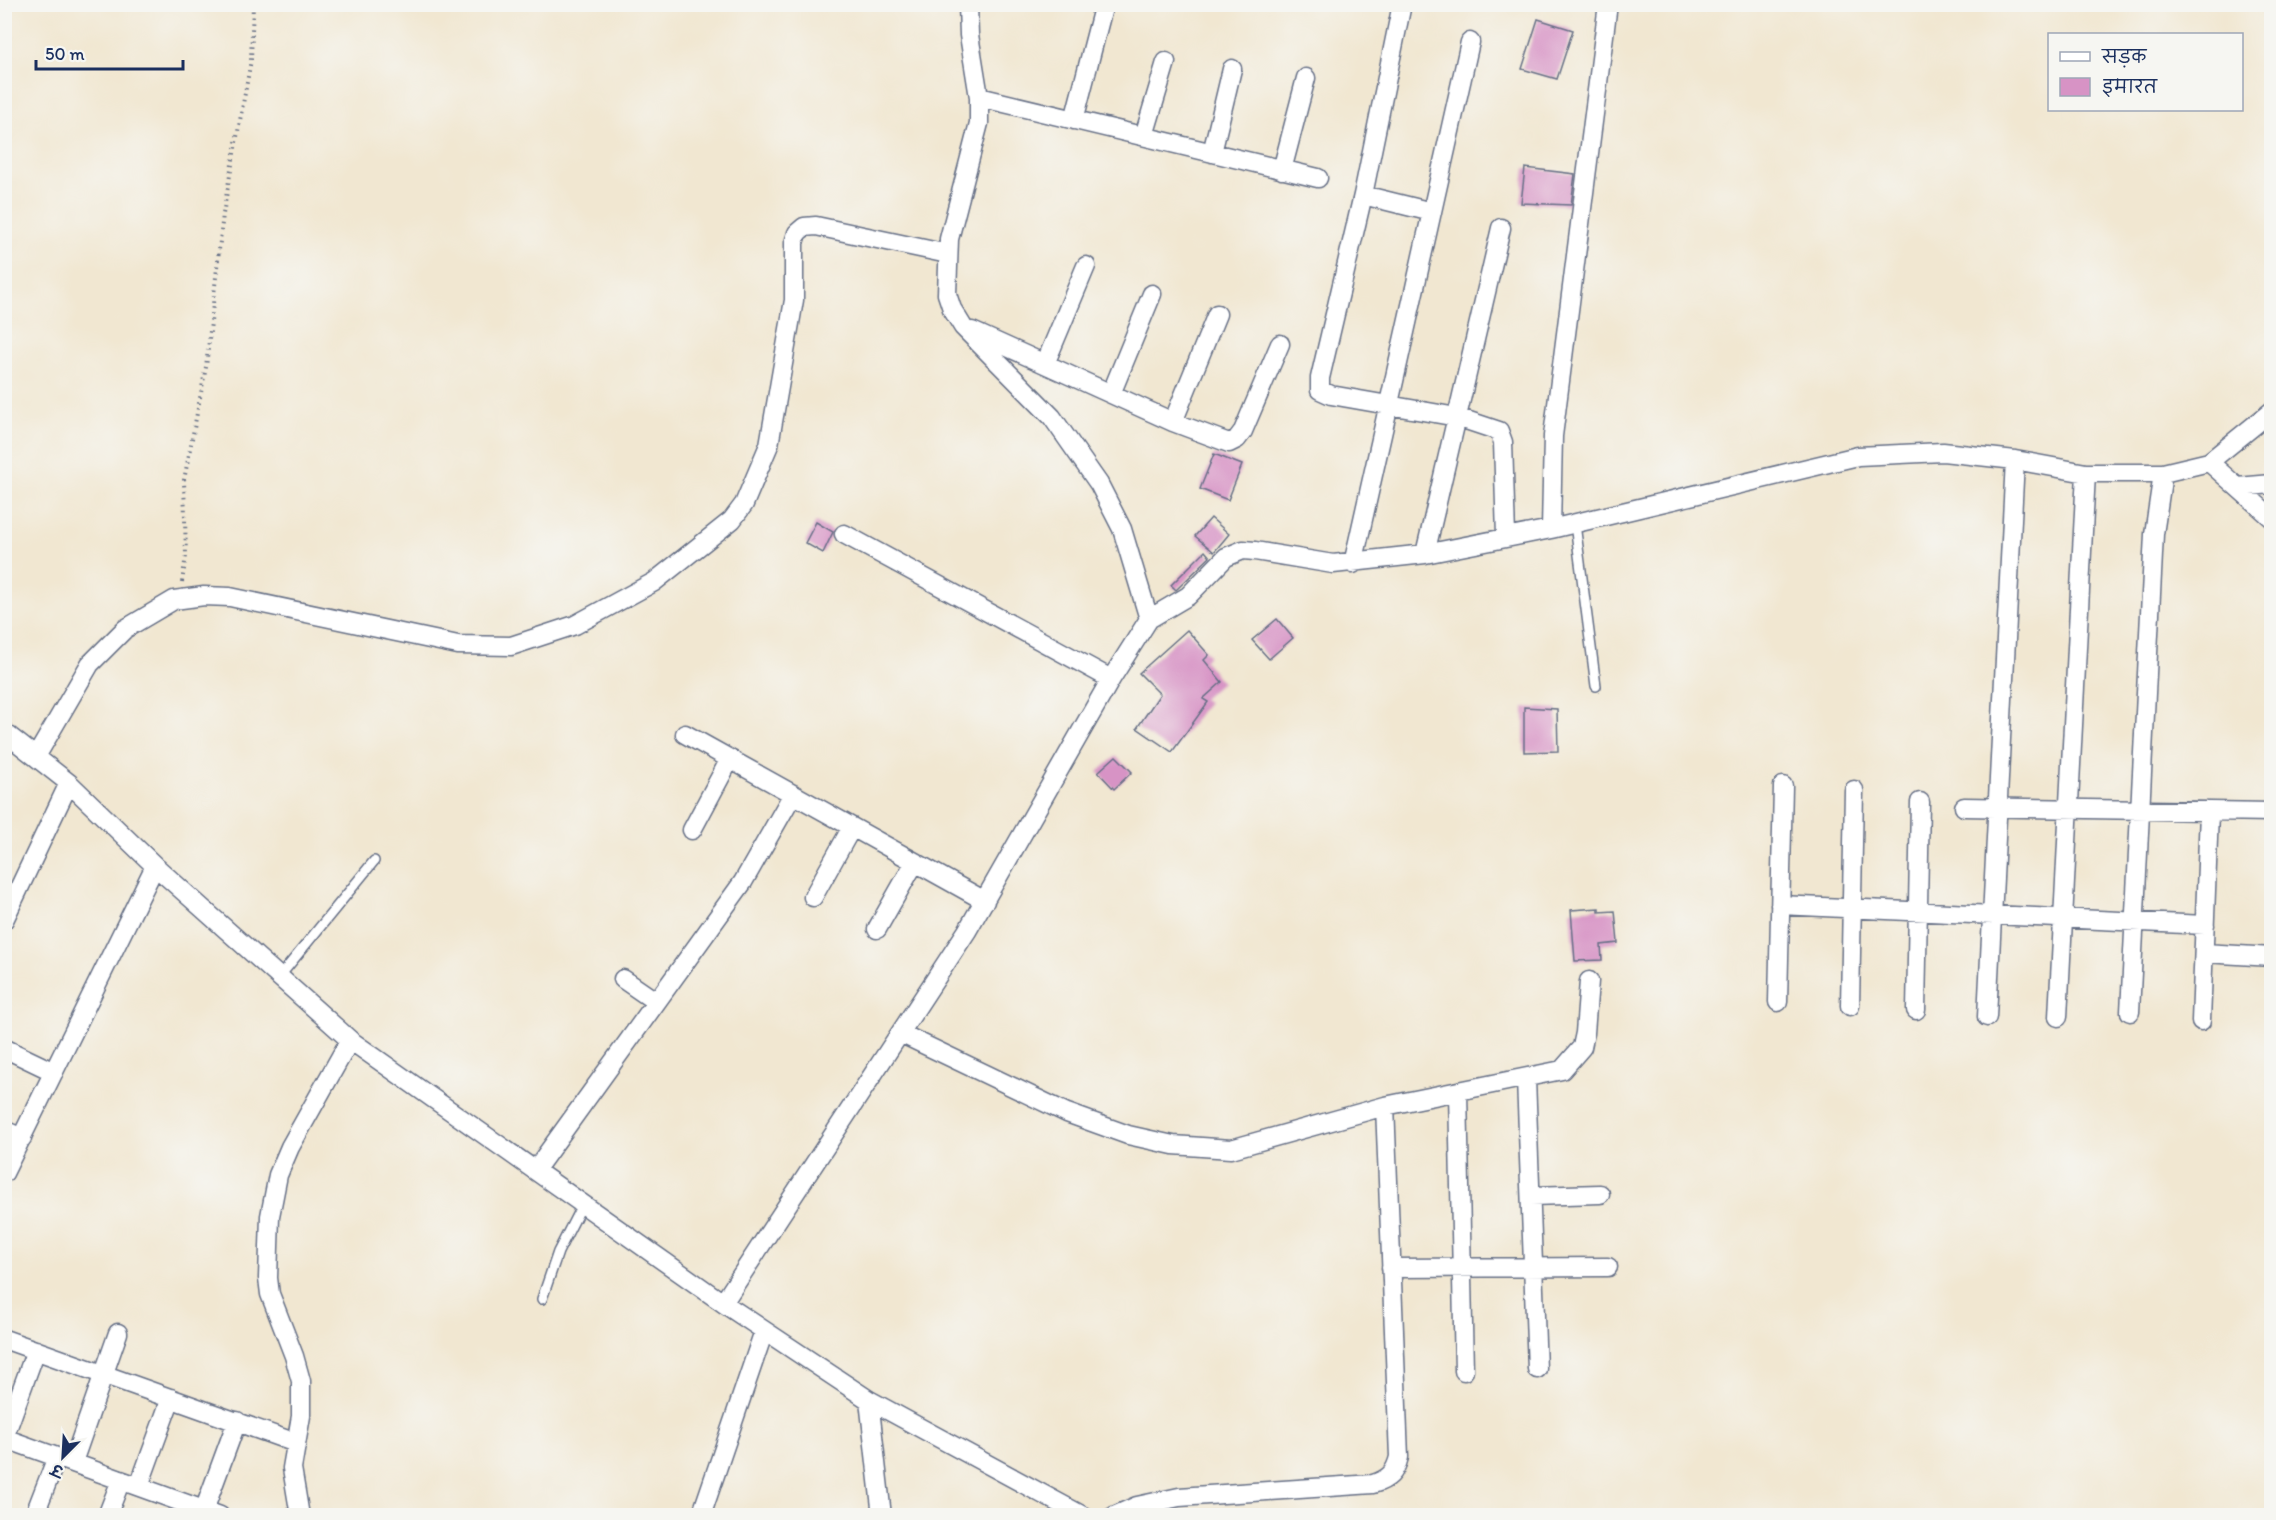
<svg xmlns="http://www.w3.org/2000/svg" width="2276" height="1520" font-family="Itim,'Playpen Sans Deva',sans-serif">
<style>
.building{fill:#d793c5}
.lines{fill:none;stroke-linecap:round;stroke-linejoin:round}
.lane-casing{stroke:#666f86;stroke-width:12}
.street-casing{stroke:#666f86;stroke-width:21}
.path{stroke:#666f86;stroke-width:4;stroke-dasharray:1.5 4.5;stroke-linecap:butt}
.lane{stroke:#fff;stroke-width:9}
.street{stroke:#fff;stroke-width:18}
</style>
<rect width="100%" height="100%" fill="#f6f6f2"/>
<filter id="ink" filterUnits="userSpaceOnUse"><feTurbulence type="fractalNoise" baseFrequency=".0167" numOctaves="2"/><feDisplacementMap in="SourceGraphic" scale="12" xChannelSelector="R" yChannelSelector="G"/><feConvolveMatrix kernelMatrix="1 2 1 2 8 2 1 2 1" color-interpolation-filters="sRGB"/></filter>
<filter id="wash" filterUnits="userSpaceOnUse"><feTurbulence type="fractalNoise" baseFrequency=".008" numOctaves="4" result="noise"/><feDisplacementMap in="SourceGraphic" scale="24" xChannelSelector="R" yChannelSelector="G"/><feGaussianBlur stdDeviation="1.35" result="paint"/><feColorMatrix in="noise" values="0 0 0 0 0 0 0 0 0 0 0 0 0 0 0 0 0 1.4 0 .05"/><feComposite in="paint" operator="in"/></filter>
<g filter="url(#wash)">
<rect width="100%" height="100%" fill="#f1e7d1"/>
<g id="blocks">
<!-- building -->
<path class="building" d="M 1538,19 L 1573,30 L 1557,79 L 1522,69 Z
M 1525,168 L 1575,174 L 1571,205 L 1521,203 Z
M 1214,454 L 1242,465 L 1228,500 L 1200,489 Z
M 1211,518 L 1229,534 L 1214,552 L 1195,536 Z
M 816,522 L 833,532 L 823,553 L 805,543 Z
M 1205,551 L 1210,557 L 1176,590 L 1171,585 Z
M 1277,619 L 1293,638 L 1269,659 L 1252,640 Z
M 1187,630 L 1209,655 L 1204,660 L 1222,682 L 1203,699 L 1208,702 L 1172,752 L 1137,728 L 1160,694 L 1139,673 Z
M 1524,707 L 1557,709 L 1558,751 L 1524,752 Z
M 1116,756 L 1132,772 L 1114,789 L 1098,772 Z
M 1599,908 L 1599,912 L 1615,911 L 1618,943 L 1601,945 L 1602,960 L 1575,961 L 1571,910 Z"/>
</g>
</g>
<g filter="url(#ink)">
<use href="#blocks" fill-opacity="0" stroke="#666f86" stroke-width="1.5"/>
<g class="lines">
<!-- lane casing -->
<g class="lane-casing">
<path id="lane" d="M 1575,524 L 1596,686
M 280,976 L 374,861
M 542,1299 L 558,1252 L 583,1203"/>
</g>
<!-- street casing -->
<g class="street-casing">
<path id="street" d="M 968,4 L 969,35 L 979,97 L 979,123 L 949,239 L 947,294 L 952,309 L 963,327 L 1052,417 L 1099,484 L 1122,529 L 1149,619
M 1402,4 L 1363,195 L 1320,378 L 1320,390 L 1331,395 L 1457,417 L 1499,431 L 1503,442 L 1506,536
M 979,97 L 1318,178
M 1074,120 L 1104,4
M 1144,136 L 1166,62
M 1212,153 L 1232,69
M 1282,170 L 1306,78
M 1363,195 L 1432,212
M 972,331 L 1173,422 L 1229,443 L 1237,439 L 1243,431 L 1280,344
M 1045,364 L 1086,266
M 1111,394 L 1152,294
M 1173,422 L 1217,314
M 2209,462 L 2272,518
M 2238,487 L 2272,484
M 1551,529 L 1553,436 L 1608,4
M 844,534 L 1111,679
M 1425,554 L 1501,228
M 1353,564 L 1470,42
M 4,732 L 69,783 L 155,866 L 350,1040 L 723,1303 L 869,1400 L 1083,1516
M 685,734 L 985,901
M 37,755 L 90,664 L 125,629 L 174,600 L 204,596 L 230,597 L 458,645 L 511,646 L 575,625 L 654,582 L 732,520 L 744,504 L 769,445 L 794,300 L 794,243 L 797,233 L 804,227 L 816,226 L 948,254
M 1964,807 L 2272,812
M 692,830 L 730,759
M 813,897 L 852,827
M 1780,905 L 2205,925
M 4,920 L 69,783
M 877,929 L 915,862
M 2204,953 L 2272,957
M 623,979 L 655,1001
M 1778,1002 L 1783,786
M 1850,1006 L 1854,790
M 1916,1010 L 1920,802
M 2130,1012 L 2154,534 L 2163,473
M 1987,1017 L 2015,460
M 2058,1017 L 2086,473
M 2201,1021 L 2209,812
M 902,1034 L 1067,1113 L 1128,1135 L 1173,1145 L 1231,1149 L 1385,1106 L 1562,1070 L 1582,1047 L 1585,1033 L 1589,981
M 4,1048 L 54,1072
M 1526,1079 L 1537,1369
M 1458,1092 L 1464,1371
M 4,1130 L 22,1138
M 536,1169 L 743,882 L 793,794
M 4,1173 L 155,866
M 1531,1196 L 1600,1194
M 1391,1268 L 1608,1267
M 723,1303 L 967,931 L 1111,679 L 1149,619 L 1188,596 L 1226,557 L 1243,550 L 1255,551 L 1333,564 L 1425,554 L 1551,529 L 1858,456 L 1943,452 L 2015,460 L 2086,473 L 2163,473 L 2209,462 L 2272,411
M 4,1339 L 296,1443
M 36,1350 L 4,1438 L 220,1516
M 869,1400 L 882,1516
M 73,1462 L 118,1333
M 139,1486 L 171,1398
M 34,1516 L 57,1457
M 107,1516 L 121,1480
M 202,1516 L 237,1421
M 300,1516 L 292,1468 L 301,1416 L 301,1381 L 294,1356 L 270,1294 L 268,1278 L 270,1216 L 278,1175 L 290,1147 L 350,1040
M 701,1516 L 764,1331
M 1114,1516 L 1137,1506 L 1179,1497 L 1373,1484 C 1389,1479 1395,1473 1399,1457 L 1385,1106"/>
</g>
<!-- path -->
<path class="path" d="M 182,582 L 186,556 L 184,480 L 206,367 L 223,214 L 251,60 L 253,4"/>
<!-- lane -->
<use href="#lane" class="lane"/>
<!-- street -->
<use href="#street" class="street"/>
</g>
</g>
<!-- margin -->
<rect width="2276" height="1520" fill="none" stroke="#f6f6f2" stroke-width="24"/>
<!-- legend -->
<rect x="2048" y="33" width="195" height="78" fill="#f6f6f2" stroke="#9ea6b7" stroke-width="1.5"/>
<rect x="2060" y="52" width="30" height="9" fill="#ffffff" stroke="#9ea6b7" stroke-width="1.5"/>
<text x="2102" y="63" font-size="18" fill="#1b2f5e">सड़क</text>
<rect x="2060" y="78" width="30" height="18" fill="#d793c5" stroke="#9ea6b7" stroke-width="1.5"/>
<text x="2102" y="93" font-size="18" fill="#1b2f5e">इमारत</text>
<!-- north arrow -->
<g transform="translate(63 1457) rotate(204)" stroke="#f6f6f2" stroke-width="4.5" paint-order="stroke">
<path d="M0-4.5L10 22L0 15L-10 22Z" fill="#1b2f5e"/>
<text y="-9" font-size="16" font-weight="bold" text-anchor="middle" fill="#1b2f5e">उ</text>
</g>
<!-- scale -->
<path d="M36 60v9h147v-9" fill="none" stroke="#1b2f5e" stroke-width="3"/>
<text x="45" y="60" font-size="18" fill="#1b2f5e" stroke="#f6f6f2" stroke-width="4.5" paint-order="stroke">50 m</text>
</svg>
